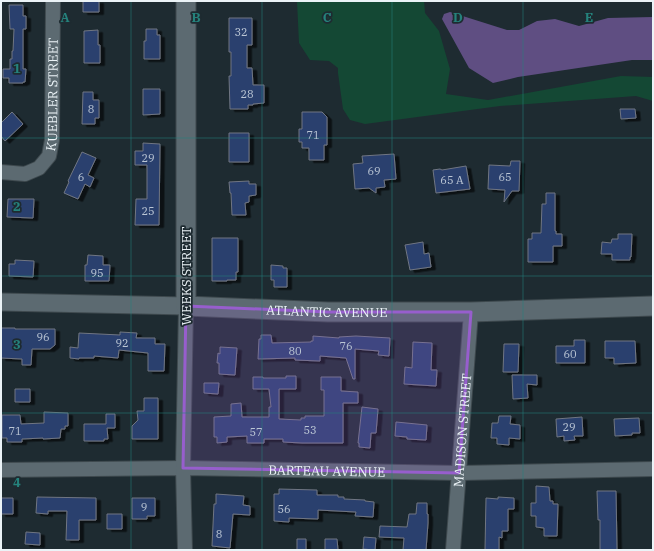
<svg xmlns="http://www.w3.org/2000/svg" width="654" height="551" font-family="'IBM Plex Serif',serif">
<style>
.green{fill:#144834}
.water{fill:#5f4e82}
.building{fill:#2a3f6e;stroke:#707682;filter:url(#shadow)}
.lines{fill:none;stroke-linecap:round;stroke-linejoin:round}
.minor-casing{stroke:#3e494e;stroke-width:16}
.tertiary-casing{stroke:#3e494e;stroke-width:19}
.secondary-casing{stroke:#3e494e;stroke-width:21}
.minor{stroke:#5c6a71;stroke-width:14}
.tertiary{stroke:#5c6a71;stroke-width:17}
.secondary{stroke:#5c6a71;stroke-width:19}
.marked{fill:#975ecd;fill-opacity:0.2;stroke:#975ecd;stroke-width:3;stroke-linejoin:round}
.grid{fill:none;stroke:#25827c;stroke-width:1;stroke-opacity:0.55}
.labels{text-anchor:middle;stroke-width:3.5;stroke-linejoin:round;paint-order:stroke}
.number-label{font-size:11px;fill:#bbc6d5}
.street-label{font-size:13px;fill:#ebf3f7;stroke:#1e2b31}
.grid-label{font-size:13px;text-anchor:middle;font-weight:bold;fill:#25827c;stroke:#1e2b31;stroke-width:3.5;stroke-linejoin:round;paint-order:stroke}
</style>
<defs>
<filter id="shadow"><feDropShadow dx="4.5" dy="2.5" stdDeviation="0" flood-color="#0009"/></filter>
</defs>
<rect width="100%" height="100%" fill="#1e2b31"/>
<!-- green -->
<path class="green" d="M 297,1 L 424,1 L 425,13 L 439,31 L 450,69 L 446,94 L 488,100 L 621,76 L 653,77 L 653,101 L 636,96 L 500,106 L 365,124 L 350,120 L 343,109 L 338,73 L 338,68 L 329,61 L 310,60 L 299,43 Z"/>
<!-- water -->
<path class="water" d="M 450,12 L 507,30 L 519,30 L 537,21 L 555,19 L 579,26 L 608,18 L 653,17 L 653,60 L 632,60 L 518,77 L 493,83 L 469,68 L 442,19 L 444,14 Z"/>
<!-- building -->
<path class="building" d="M 83,1 L 99,1 L 99,12 L 83,12 Z
M 9,5 L 23,5 L 23,16 L 26,16 L 26,29 L 23,29 L 23,69 L 26,69 L 25,82 L 23,82 L 23,83 L 9,83 L 9,78 L 3,78 L 3,69 L 10,69 L 10,59 L 12,59 L 12,51 L 13,51 L 14,29 L 10,29 Z
M 229,18 L 252,18 L 252,45 L 247,45 L 247,68 L 252,68 L 253,85 L 264,85 L 264,103 L 253,104 L 253,105 L 248,105 L 248,109 L 230,109 L 229,76 L 231,76 L 231,52 L 229,52 Z
M 146,29 L 157,29 L 157,35 L 160,35 L 160,59 L 144,59 L 144,41 L 146,41 Z
M 98,30 L 98,45 L 100,45 L 100,63 L 84,63 L 84,31 Z
M 143,89 L 160,89 L 160,114 L 143,115 Z
M 83,92 L 93,92 L 93,100 L 99,100 L 99,118 L 95,118 L 95,124 L 82,124 Z
M 620,109 L 635,109 L 636,118 L 621,119 Z
M 12,112 L 23,124 L 5,141 L 1,136 L 1,123 Z
M 302,112 L 322,112 L 327,117 L 327,145 L 324,145 L 324,160 L 309,160 L 309,148 L 302,148 L 302,142 L 299,142 L 299,129 L 302,129 Z
M 229,133 L 249,133 L 249,162 L 229,162 Z
M 143,143 L 160,144 L 159,225 L 135,225 L 136,199 L 147,199 L 147,165 L 135,165 L 135,151 L 143,151 Z
M 82,152 L 96,158 L 88,175 L 94,178 L 90,187 L 85,184 L 78,199 L 64,193 L 69,182 L 68,181 Z
M 394,154 L 396,179 L 384,180 L 385,187 L 376,188 L 376,193 L 369,188 L 355,189 L 353,164 L 363,163 L 362,156 Z
M 511,161 L 520,161 L 519,191 L 512,191 L 504,202 L 505,190 L 488,189 L 489,165 L 510,166 Z
M 466,166 L 470,189 L 436,193 L 433,170 L 440,169 L 442,170 Z
M 249,181 L 249,184 L 256,184 L 256,195 L 249,196 L 249,202 L 245,203 L 246,215 L 232,215 L 231,193 L 230,193 L 229,182 Z
M 546,193 L 555,193 L 555,231 L 556,231 L 556,234 L 562,234 L 562,246 L 553,246 L 553,262 L 528,262 L 528,239 L 532,239 L 532,233 L 541,233 L 542,204 L 546,204 Z
M 8,199 L 34,199 L 33,218 L 7,217 Z
M 618,234 L 632,234 L 631,257 L 630,257 L 630,260 L 612,260 L 612,254 L 601,254 L 602,242 L 611,243 L 612,239 L 618,239 Z
M 212,238 L 238,238 L 238,272 L 236,272 L 236,280 L 227,280 L 227,281 L 212,281 Z
M 423,242 L 424,254 L 429,253 L 431,267 L 410,270 L 405,245 Z
M 88,255 L 103,256 L 103,265 L 110,265 L 109,281 L 85,281 L 85,265 L 87,265 Z
M 15,260 L 34,261 L 33,277 L 9,276 L 9,264 L 15,264 Z
M 271,265 L 283,266 L 283,268 L 287,268 L 287,287 L 274,287 L 274,280 L 271,280 Z
M 1,328 L 15,328 L 15,329 L 55,329 L 55,345 L 50,349 L 32,349 L 31,365 L 22,365 L 22,359 L 1,358 Z
M 120,332 L 137,333 L 136,338 L 155,338 L 155,344 L 165,344 L 164,371 L 148,371 L 148,353 L 119,350 L 118,358 L 94,356 L 94,358 L 79,358 L 79,359 L 70,358 L 70,347 L 78,348 L 79,333 L 120,335 Z
M 261,335 L 271,335 L 272,343 L 311,342 L 311,341 L 313,341 L 313,336 L 339,338 L 339,337 L 356,336 L 390,338 L 389,356 L 378,355 L 379,351 L 355,349 L 355,379 L 353,379 L 346,358 L 320,356 L 320,361 L 295,360 L 295,358 L 258,359 L 259,339 L 261,339 Z
M 574,340 L 585,340 L 585,363 L 556,363 L 556,346 L 574,346 Z
M 605,341 L 635,341 L 636,363 L 614,364 L 614,358 L 605,358 Z
M 413,342 L 432,343 L 431,370 L 437,370 L 436,386 L 404,384 L 405,367 L 412,368 Z
M 504,344 L 519,344 L 518,372 L 503,372 Z
M 220,347 L 237,348 L 235,375 L 219,374 L 219,363 L 217,363 L 218,353 L 220,354 Z
M 512,375 L 537,375 L 537,385 L 527,384 L 528,398 L 513,399 Z
M 286,376 L 296,376 L 296,389 L 279,389 L 279,419 L 301,420 L 301,418 L 305,418 L 305,416 L 324,416 L 324,390 L 321,390 L 321,377 L 341,377 L 341,391 L 358,392 L 358,403 L 343,403 L 343,443 L 302,443 L 283,442 L 283,439 L 264,439 L 264,443 L 247,443 L 247,436 L 227,437 L 227,442 L 217,443 L 217,437 L 214,437 L 214,417 L 231,416 L 231,404 L 241,403 L 242,417 L 269,417 L 269,407 L 271,407 L 269,389 L 253,389 L 253,377 L 263,377 L 263,378 L 286,378 Z
M 204,383 L 219,383 L 218,394 L 204,393 Z
M 15,389 L 30,389 L 30,402 L 15,402 Z
M 144,398 L 158,398 L 158,439 L 132,439 L 132,426 L 138,420 L 137,411 L 144,411 Z
M 362,407 L 378,409 L 376,433 L 371,433 L 370,448 L 359,447 L 359,443 L 358,443 Z
M 44,412 L 68,413 L 68,426 L 65,426 L 65,429 L 61,429 L 60,438 L 43,439 L 43,438 L 22,439 L 22,442 L 7,442 L 7,438 L 2,438 L 2,415 L 20,415 L 21,424 L 44,423 Z
M 106,414 L 115,414 L 115,428 L 107,428 L 108,439 L 104,439 L 104,441 L 84,441 L 84,424 L 106,424 Z
M 499,416 L 511,416 L 510,424 L 520,425 L 520,439 L 509,438 L 509,445 L 497,444 L 497,438 L 491,438 L 492,423 L 498,423 Z
M 582,417 L 583,436 L 574,436 L 575,440 L 564,441 L 564,436 L 557,437 L 556,419 Z
M 639,418 L 640,433 L 632,433 L 632,435 L 615,436 L 614,419 Z
M 396,422 L 427,425 L 426,440 L 407,439 L 407,437 L 395,436 Z
M 536,486 L 549,487 L 550,501 L 553,501 L 553,504 L 558,504 L 557,536 L 544,536 L 544,528 L 536,527 L 536,516 L 531,516 L 531,503 L 536,503 Z
M 279,489 L 317,490 L 317,495 L 338,495 L 338,497 L 344,497 L 344,499 L 365,500 L 365,501 L 374,502 L 373,517 L 355,516 L 356,512 L 318,510 L 318,519 L 289,518 L 289,522 L 274,521 L 274,494 L 279,494 Z
M 597,491 L 616,491 L 617,550 L 600,550 L 600,520 L 598,520 Z
M 216,494 L 244,496 L 243,505 L 250,506 L 250,515 L 233,514 L 230,548 L 212,546 L 214,504 L 216,504 Z
M 37,497 L 96,498 L 96,520 L 79,520 L 79,540 L 66,540 L 67,511 L 48,511 L 48,514 L 36,513 Z
M 498,497 L 514,498 L 514,509 L 508,509 L 508,531 L 502,531 L 502,538 L 499,537 L 499,550 L 485,550 L 486,498 L 498,499 Z
M 1,498 L 13,498 L 13,514 L 1,514 Z
M 132,498 L 155,498 L 155,516 L 147,516 L 147,519 L 132,519 Z
M 417,503 L 427,503 L 427,514 L 428,514 L 428,523 L 426,550 L 403,550 L 404,538 L 379,537 L 380,526 L 407,527 L 409,514 L 416,514 Z
M 107,514 L 122,514 L 122,529 L 107,529 Z
M 26,532 L 40,533 L 40,545 L 25,544 Z
M 364,537 L 376,538 L 375,550 L 363,549 Z
M 297,539 L 306,539 L 306,550 L 297,550 Z
M 325,539 L 337,539 L 338,550 L 325,550 Z"/>
<g class="lines">
<!-- minor casing -->
<g class="minor-casing">
<g id="minor">
<path id="s1" d="M 1,172 L 25,174 L 39,168 L 49,156 L 52,140 L 53,1"/>
<path id="s2" d="M 1,470 L 183,468 L 459,473 L 653,469"/>
<path d="M 185,550 L 183,468 L 186,306"/>
<path id="s3" d="M 453,550 L 471,312"/>
</g>
</g>
<!-- tertiary casing -->
<g class="tertiary-casing">
<path id="tertiary" d="M 1,302 L 186,306"/>
</g>
<!-- secondary casing -->
<g class="secondary-casing">
<g id="secondary">
<path id="s4" d="M 186,1 L 186,306 L 328,312 L 471,312 L 653,306"/>
</g>
</g>
<!-- minor -->
<use href="#minor" class="minor"/>
<!-- tertiary -->
<use href="#tertiary" class="tertiary"/>
<!-- secondary -->
<use href="#secondary" class="secondary"/>
</g>
<!-- marked area -->
<path class="marked" d="M 186,306 L 328,312 L 471,312 L 459,473 L 183,468 Z"/>
<!-- grid -->
<path class="grid" d="M 131,1 L 131,550M 262,1 L 262,550M 392,1 L 392,550M 523,1 L 523,550M 1,138 L 653,138M 1,276 L 653,276M 1,413 L 653,413"/>
<g class="labels">
<!-- number labels -->
<g class="number-label">
<text x="241" y="36">32</text>
<text x="247" y="98">28</text>
<text x="91" y="113">8</text>
<text x="313" y="139">71</text>
<text x="148" y="162">29</text>
<text x="374" y="175">69</text>
<text x="81" y="181">6</text>
<text x="505" y="181">65</text>
<text x="452" y="184">65 A</text>
<text x="148" y="215">25</text>
<text x="97" y="277">95</text>
<text x="43" y="341">96</text>
<text x="122" y="347">92</text>
<text x="346" y="350">76</text>
<text x="295" y="355">80</text>
<text x="570" y="358">60</text>
<text x="569" y="431">29</text>
<text x="310" y="434">53</text>
<text x="15" y="435">71</text>
<text x="256" y="436">57</text>
<text x="144" y="511">9</text>
<text x="284" y="513">56</text>
<text x="219" y="538">8</text>
</g>
<!-- street labels -->
<g class="street-label">
<text dy="5" stroke="none"><textPath href="#s1" startOffset="117">KUEBLER STREET</textPath></text>
<text transform="translate(186 276) rotate(-90)" y="5">WEEKS STREET</text>
<text dy="5" stroke="none"><textPath href="#s4" startOffset="446">ATLANTIC AVENUE</textPath></text>
<text dy="5" stroke="none"><textPath href="#s3" startOffset="120">MADISON STREET</textPath></text>
<text dy="5" stroke="none"><textPath href="#s2" startOffset="326">BARTEAU AVENUE</textPath></text>
</g>
</g>
<g class="grid-label">
<text x="65" y="22">A</text>
<text x="196" y="22">B</text>
<text x="327" y="22">C</text>
<text x="458" y="22">D</text>
<text x="589" y="22">E</text>
<text x="17" y="73">1</text>
<text x="17" y="211">2</text>
<text x="17" y="349">3</text>
<text x="17" y="487">4</text>
</g>
<!-- border -->
<rect width="654" height="551" fill="none" stroke="#ebf3f7" stroke-width="4"/>
</svg>
